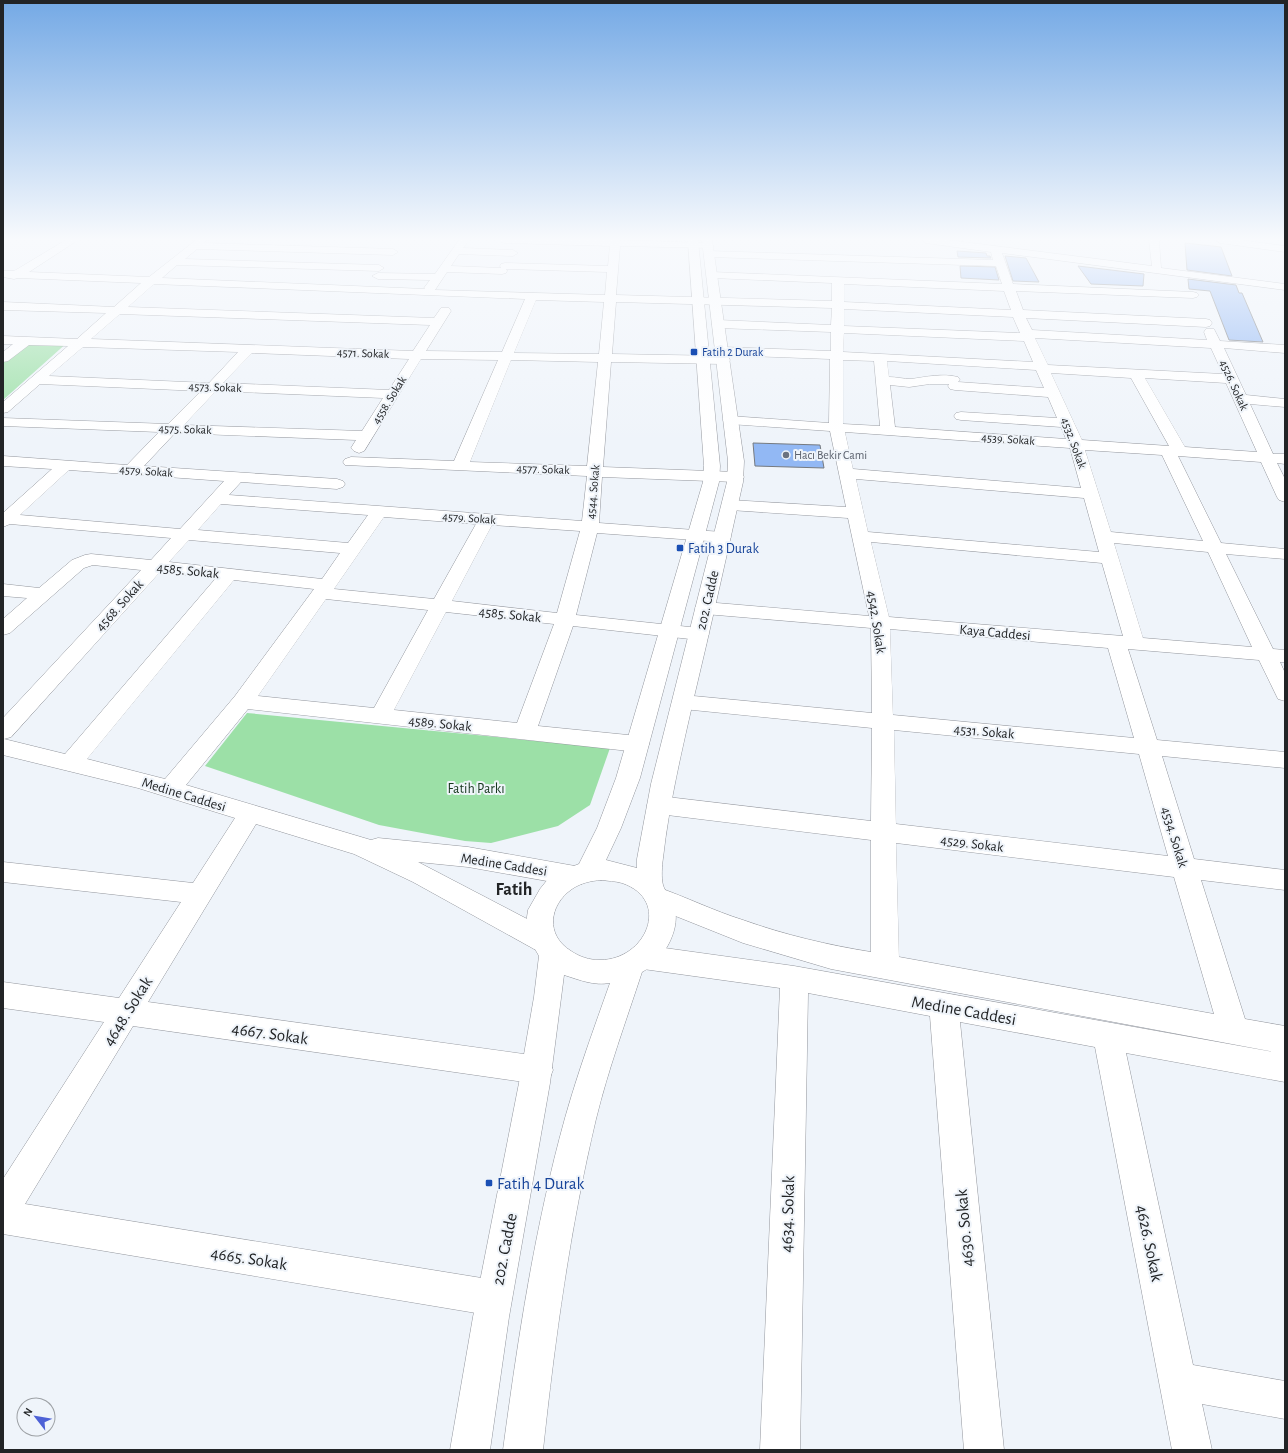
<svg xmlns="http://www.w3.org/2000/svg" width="1288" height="1453" font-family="'Alegreya Sans',sans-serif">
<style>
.green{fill:#9ce0a7}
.building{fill:#92b8f4;stroke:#767a7f}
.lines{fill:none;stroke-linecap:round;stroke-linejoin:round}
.minor-casing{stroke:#93969d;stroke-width:1}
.major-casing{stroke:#93969d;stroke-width:1}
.minor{fill:#fff;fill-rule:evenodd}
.major{fill:#fff;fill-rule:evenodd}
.transit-dot{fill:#1a4fb4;stroke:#eff4fa;stroke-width:1.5}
.worship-dot{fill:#6b7280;stroke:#eff4fa;stroke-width:1.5}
.labels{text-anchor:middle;stroke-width:4;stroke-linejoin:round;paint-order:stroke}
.far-transit-label{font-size:12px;fill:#164399;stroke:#eff4fa;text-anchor:start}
.far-street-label{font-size:12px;fill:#222426;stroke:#eff4fa}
.far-worship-label{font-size:12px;fill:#5b616d;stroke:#eff4fa;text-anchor:start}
.transit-label{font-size:14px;fill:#164399;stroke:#eff4fa;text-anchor:start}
.street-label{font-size:14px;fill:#222426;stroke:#eff4fa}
.park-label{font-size:14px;fill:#16371d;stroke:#eff4fa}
.near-street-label{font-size:17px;fill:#222426;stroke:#eff4fa}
.near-transit-label{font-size:17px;fill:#164399;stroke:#eff4fa;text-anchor:start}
.district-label{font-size:18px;font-weight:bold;fill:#222426;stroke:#eff4fa}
</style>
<rect width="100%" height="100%" fill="#eff4fa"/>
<!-- green -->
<path class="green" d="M 69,341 L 3,400 L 3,361 L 29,342 Z
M 247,713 L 610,748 L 590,805 L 558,826 L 491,843 L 465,841 L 379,825 L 205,766 Z"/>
<!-- building -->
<path class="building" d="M 1185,243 L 1221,247 L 1232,276 L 1187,270 Z
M 957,251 L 986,253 L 987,256 L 990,256 L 991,258 L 958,257 Z
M 1005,256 L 1026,258 L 1039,282 L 1013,281 Z
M 960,266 L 995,267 L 999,280 L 961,278 Z
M 1078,266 L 1144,274 L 1143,286 L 1091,284 Z
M 1188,279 L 1236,285 L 1239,293 L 1242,293 L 1263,342 L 1229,340 L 1210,291 L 1189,289 Z
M 753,443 L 820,445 L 824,468 L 755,466 Z"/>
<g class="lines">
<!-- minor casing -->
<g class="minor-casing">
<path id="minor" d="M 66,240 L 78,240 L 29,272 L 149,277 L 196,240 L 207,240 L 204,243 L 393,249 L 398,252 L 393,255 L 197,249 L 185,259 L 379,265 L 384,268 L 379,271 L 177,265 L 162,278 L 425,289 L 424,288 L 430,280 L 378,279 L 372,276 L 378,273 L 435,274 L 459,240 L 469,240 L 463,248 L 513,250 L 518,253 L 513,256 L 459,254 L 451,266 L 501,268 L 500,266 L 501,264 L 505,263 L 608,266 L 610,246 L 505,243 L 501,242 L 500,240 L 615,240 L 708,243 L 712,244 L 713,246 L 712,248 L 620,246 L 616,295 L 832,301 L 832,283 L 712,278 L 706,275 L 712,272 L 1002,284 L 996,266 L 709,257 L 704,254 L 709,251 L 993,260 L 991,252 L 926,243 L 921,240 L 948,240 L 1152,266 L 1149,240 L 1159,240 L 1161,268 L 1285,284 L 1285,290 L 1002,253 L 1013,284 L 1193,292 L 1197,293 L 1199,295 L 1197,297 L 1193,298 L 1016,291 L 1023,310 L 1206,319 L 1210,320 L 1212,323 L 1210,326 L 1206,327 L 1026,318 L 1032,330 L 1207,340 L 1204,332 L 1206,329 L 1214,329 L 1220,341 L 1285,345 L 1285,353 L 1224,348 L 1246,395 L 1285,399 L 1285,407 L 1250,404 L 1273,454 L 1285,454 L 1285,464 L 1277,463 L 1285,479 L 1285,502 L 1279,500 L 1277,497 L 1261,462 L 1178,456 L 1221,543 L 1285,549 L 1285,559 L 1226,554 L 1273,649 L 1285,650 L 1285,662 L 1280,662 L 1285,673 L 1285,701 L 1278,699 L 1259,660 L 1128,649 L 1157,740 L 1285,752 L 1285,768 L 1162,756 L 1194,859 L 1285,870 L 1285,890 L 1201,880 L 1245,1019 L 1285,1026 L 1285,1054 L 831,969 L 743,943 L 648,905 L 644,898 L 648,891 L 657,887 C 686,897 714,911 743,920 C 785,935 828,945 871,952 L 871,840 L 659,814 L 651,811 L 647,805 L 651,799 L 659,796 L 871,821 L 872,728 L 683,709 L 675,707 L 672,702 L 675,697 L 683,695 L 872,713 L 871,628 L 705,614 L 698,612 L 695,608 L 698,604 L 705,602 L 869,616 L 848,518 L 730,510 L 724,509 L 722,505 L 724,501 L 730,500 L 846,507 L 830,431 L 730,424 L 725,423 L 723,420 L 725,417 L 730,416 L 829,423 L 830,359 L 722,355 L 717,354 L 716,351 L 717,348 L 722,347 L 831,351 L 831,332 L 718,328 L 714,327 L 712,324 L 714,321 L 718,320 L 831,325 L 832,308 L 616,302 L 612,354 L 723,356 L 728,357 L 730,360 L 728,363 L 723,364 L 611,362 L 603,467 L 736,472 L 742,474 L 744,477 L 742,480 L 736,482 L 602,477 L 599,523 L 722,532 L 728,533 L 731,537 L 728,541 L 722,542 L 597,533 L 576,615 L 699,628 L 706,630 L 709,634 L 706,638 L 699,640 L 573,626 L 538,726 L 638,736 L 646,738 L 649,744 L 646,750 L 638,752 L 248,709 L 186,785 L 371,840 L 378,838 L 468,847 L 575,866 L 584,869 L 588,876 L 584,883 L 575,886 L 468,867 L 418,862 L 554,933 L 558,941 L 554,949 L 544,952 L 534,949 L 413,882 L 354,854 L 256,824 L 148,1002 L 538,1056 L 549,1060 L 553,1070 L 549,1080 L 538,1084 L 133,1026 L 25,1204 L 494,1280 L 507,1285 L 512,1298 L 507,1311 L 494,1316 L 3,1234 L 3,1179 L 104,1022 L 3,1008 L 3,982 L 119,998 L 181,902 L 3,882 L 3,862 L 193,883 L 235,818 L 138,788 L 3,755 L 3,718 L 141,570 L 93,565 L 84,568 L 10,633 L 3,635 L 3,619 L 27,598 L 3,596 L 3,584 L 39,588 L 72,560 L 85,555 L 91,554 L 151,560 L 171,538 L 10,524 L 3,527 L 3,513 L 52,469 L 3,466 L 3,456 L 127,465 L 159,432 L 3,426 L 3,418 L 168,424 L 201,391 L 40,384 L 8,412 L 3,413 L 3,402 L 68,346 L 29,345 L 8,361 L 3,362 L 3,352 L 13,344 L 3,344 L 3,336 L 77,339 L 106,313 L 3,310 L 3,302 L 114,307 L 141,283 L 18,278 L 14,279 L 3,277 L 3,271 L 14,271 ZM 506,269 L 607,272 L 605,295 L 435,290 L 447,272 L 502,274 L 506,273 L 507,271 ZM 154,284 L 525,299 L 502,352 L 426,351 L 451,311 L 449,308 L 441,308 L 434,318 L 128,307 ZM 844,284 L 1004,291 L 1011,310 L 844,302 ZM 536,300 L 604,302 L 599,354 L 514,353 ZM 844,309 L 1013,317 L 1020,333 L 844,326 ZM 120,314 L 430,325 L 413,351 L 91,339 ZM 844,333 L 1024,341 L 1033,362 L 843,352 ZM 1035,338 L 1211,348 L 1223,374 L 1048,365 ZM 83,347 L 238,352 L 209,383 L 49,376 ZM 252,353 L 409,359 L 389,390 L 223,383 ZM 421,359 L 498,360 L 454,461 L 351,457 L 345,459 L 343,462 L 345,465 L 587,476 L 582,521 L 229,495 L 241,482 L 337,489 L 343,487 L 345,484 L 343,481 L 337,479 L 144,466 L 175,433 L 356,440 L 351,448 L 354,451 L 359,453 L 364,451 ZM 511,360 L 598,362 L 587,466 L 470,462 ZM 843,360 L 874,361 L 880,426 L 843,424 ZM 887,361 L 1036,370 L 1044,388 L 958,382 L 960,380 L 958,377 C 942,373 926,377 911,379 C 904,379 896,377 889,377 ZM 1051,373 L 1131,378 L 1169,446 L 1082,440 ZM 1145,378 L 1226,383 L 1257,452 L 1185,447 ZM 930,384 L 949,384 L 948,386 L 950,389 L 955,390 L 1048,397 L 1057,418 L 961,412 L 956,413 L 954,416 L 956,419 L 961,420 L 1061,427 L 1066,439 L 895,427 L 890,385 L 909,387 ZM 216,391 L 383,398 L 362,431 L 184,425 ZM 845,432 L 1070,448 L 1081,488 L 853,469 ZM 1085,450 L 1162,455 L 1203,541 L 1111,532 ZM 69,470 L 224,481 L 180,529 L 20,515 ZM 856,479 L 1084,498 L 1099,552 L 868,532 ZM 221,504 L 368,515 L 348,543 L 198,530 ZM 384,517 L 476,524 L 434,599 L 334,589 ZM 492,525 L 580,531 L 557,613 L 452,601 ZM 189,540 L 340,553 L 322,579 L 169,562 ZM 871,542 L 1102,563 L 1123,636 L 889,617 ZM 1114,543 L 1208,552 L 1252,647 L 1143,638 ZM 160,572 L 216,578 L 65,754 L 4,739 L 11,737 ZM 234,580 L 314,589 L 235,696 L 165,779 L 87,759 ZM 326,599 L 428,610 L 374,708 L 258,696 ZM 446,612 L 554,624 L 517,723 L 394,710 ZM 890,629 L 1108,648 L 1134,738 L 893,715 ZM 894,730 L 1139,754 L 1168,856 L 896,824 ZM 896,843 L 1174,877 L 1214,1014 L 899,957 Z
M 1215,240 L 1240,240 L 1285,246 L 1285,252 L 1220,243 Z
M 643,945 L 794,966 L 1285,1054 L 1285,1082 L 1126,1053 L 1193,1365 L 1285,1381 L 1285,1419 L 1202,1404 L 1212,1450 L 1172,1450 L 1095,1047 L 960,1022 L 1004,1450 L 964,1450 L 930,1016 L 808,993 L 800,1450 L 760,1450 L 780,988 L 643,969 L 633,965 L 629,957 L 633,949 Z"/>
</g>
<!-- major casing -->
<g class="major-casing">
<path id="major" d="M 688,240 L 698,240 L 720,466 L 719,482 L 640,778 L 621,828 L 606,860 L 637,868 L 637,859 L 651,784 L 727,482 L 728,461 L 702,240 L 712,240 L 744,461 L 743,482 C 727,554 711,626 694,697 C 682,750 669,804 663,858 C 662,865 661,878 663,885 C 665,892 673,900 675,909 C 680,932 662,962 642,972 C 626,1021 608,1070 596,1119 C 570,1228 555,1339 543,1450 L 503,1450 C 518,1338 535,1226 565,1118 C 578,1072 594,1028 610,983 C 594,986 580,980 564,975 L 550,1083 L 509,1317 L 490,1450 L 450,1450 L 473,1317 L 519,1083 L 534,997 L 539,956 L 528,937 L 526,924 L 528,910 L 540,889 L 548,879 L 558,872 L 579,864 L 597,828 L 616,778 L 703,482 L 704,466 ZM 601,880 C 608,881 615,881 622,883 C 672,900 646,960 600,960 C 589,960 580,957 571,951 C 545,935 549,905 572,889 C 581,883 590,881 601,880 Z"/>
</g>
<!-- minor -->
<use href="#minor" class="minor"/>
<!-- major -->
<use href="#major" class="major"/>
</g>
<!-- sky -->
<linearGradient id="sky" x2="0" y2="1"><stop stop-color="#74a9e5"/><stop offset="0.54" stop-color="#f8fafd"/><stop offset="1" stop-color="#f8fafd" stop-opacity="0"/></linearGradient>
<rect width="1288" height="443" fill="url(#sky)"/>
<!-- markers -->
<g class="transit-dot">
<rect x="690" y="348" width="8" height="8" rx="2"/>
<rect x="676" y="544" width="8" height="8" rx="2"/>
<rect x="485" y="1179" width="8" height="8" rx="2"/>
</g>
<circle class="worship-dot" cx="786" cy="455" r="4"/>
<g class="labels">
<!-- far-transit labels -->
<g class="far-transit-label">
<text x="702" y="356">Fatih 2 Durak</text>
</g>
<!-- far-street labels -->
<g class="far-street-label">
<text transform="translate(363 353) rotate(2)" y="4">4571. Sokak</text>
<text transform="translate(1234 385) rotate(66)" y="4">4526. Sokak</text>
<text transform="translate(215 387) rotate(2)" y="4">4573. Sokak</text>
<text transform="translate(389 400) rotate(-58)" y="4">4558. Sokak</text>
<text transform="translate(185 429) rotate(2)" y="4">4575. Sokak</text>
<text transform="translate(1008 439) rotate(4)" y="4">4539. Sokak</text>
<text transform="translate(1074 443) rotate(70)" y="4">4532. Sokak</text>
<text transform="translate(543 469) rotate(2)" y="4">4577. Sokak</text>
<text transform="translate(146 471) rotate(4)" y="4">4579. Sokak</text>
<text transform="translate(593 492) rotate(-85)" y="4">4544. Sokak</text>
<text transform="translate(469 518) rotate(4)" y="4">4579. Sokak</text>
</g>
<!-- far-worship labels -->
<g class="far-worship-label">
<text x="794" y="459">Hacı Bekir Cami</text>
</g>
<!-- transit labels -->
<g class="transit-label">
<text x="688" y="553">Fatih 3 Durak</text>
</g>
<!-- street labels -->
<g class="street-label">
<text transform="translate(188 570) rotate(6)" y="5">4585. Sokak</text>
<text transform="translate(707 600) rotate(-77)" y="5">202. Cadde</text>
<text transform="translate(119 605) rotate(-48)" y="5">4568. Sokak</text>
<text transform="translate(510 614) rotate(6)" y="5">4585. Sokak</text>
<text transform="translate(877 622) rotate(81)" y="5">4542. Sokak</text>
<text transform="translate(995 632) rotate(5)" y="5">Kaya Caddesi</text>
<text transform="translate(440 723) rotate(6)" y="5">4589. Sokak</text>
<text transform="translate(984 731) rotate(5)" y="5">4531. Sokak</text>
<text transform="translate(184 794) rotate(17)" y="5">Medine Caddesi</text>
<text transform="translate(1175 837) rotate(73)" y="5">4534. Sokak</text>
<text transform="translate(972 843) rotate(7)" y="5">4529. Sokak</text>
<text transform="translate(504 864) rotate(9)" y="5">Medine Caddesi</text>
</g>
<!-- park labels -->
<g class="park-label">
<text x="476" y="793">Fatih Parkı</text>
</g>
<!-- near-street labels -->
<g class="near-street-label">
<text transform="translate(964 1010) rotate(10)" y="6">Medine Caddesi</text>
<text transform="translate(127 1011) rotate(-58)" y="6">4648. Sokak</text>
<text transform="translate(270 1033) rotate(8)" y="6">4667. Sokak</text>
<text transform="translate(787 1214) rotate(-88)" y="6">4634. Sokak</text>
<text transform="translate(964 1228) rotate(-95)" y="6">4630. Sokak</text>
<text transform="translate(1150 1243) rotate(78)" y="6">4626. Sokak</text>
<text transform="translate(504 1249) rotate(-79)" y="6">202. Cadde</text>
<text transform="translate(249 1258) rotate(9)" y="6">4665. Sokak</text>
</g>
<!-- near-transit labels -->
<g class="near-transit-label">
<text x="497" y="1189">Fatih 4 Durak</text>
</g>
<!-- district labels -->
<g class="district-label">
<text x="514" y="895">Fatih</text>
</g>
</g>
<!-- border -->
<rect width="1288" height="1453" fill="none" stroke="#222426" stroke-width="8"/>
<!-- north arrow -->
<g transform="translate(36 1417) rotate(301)"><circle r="19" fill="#eff4fa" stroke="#9da1a5"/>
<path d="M0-3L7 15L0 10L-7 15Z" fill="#4d61d6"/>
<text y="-6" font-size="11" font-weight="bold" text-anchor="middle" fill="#222426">N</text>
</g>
</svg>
